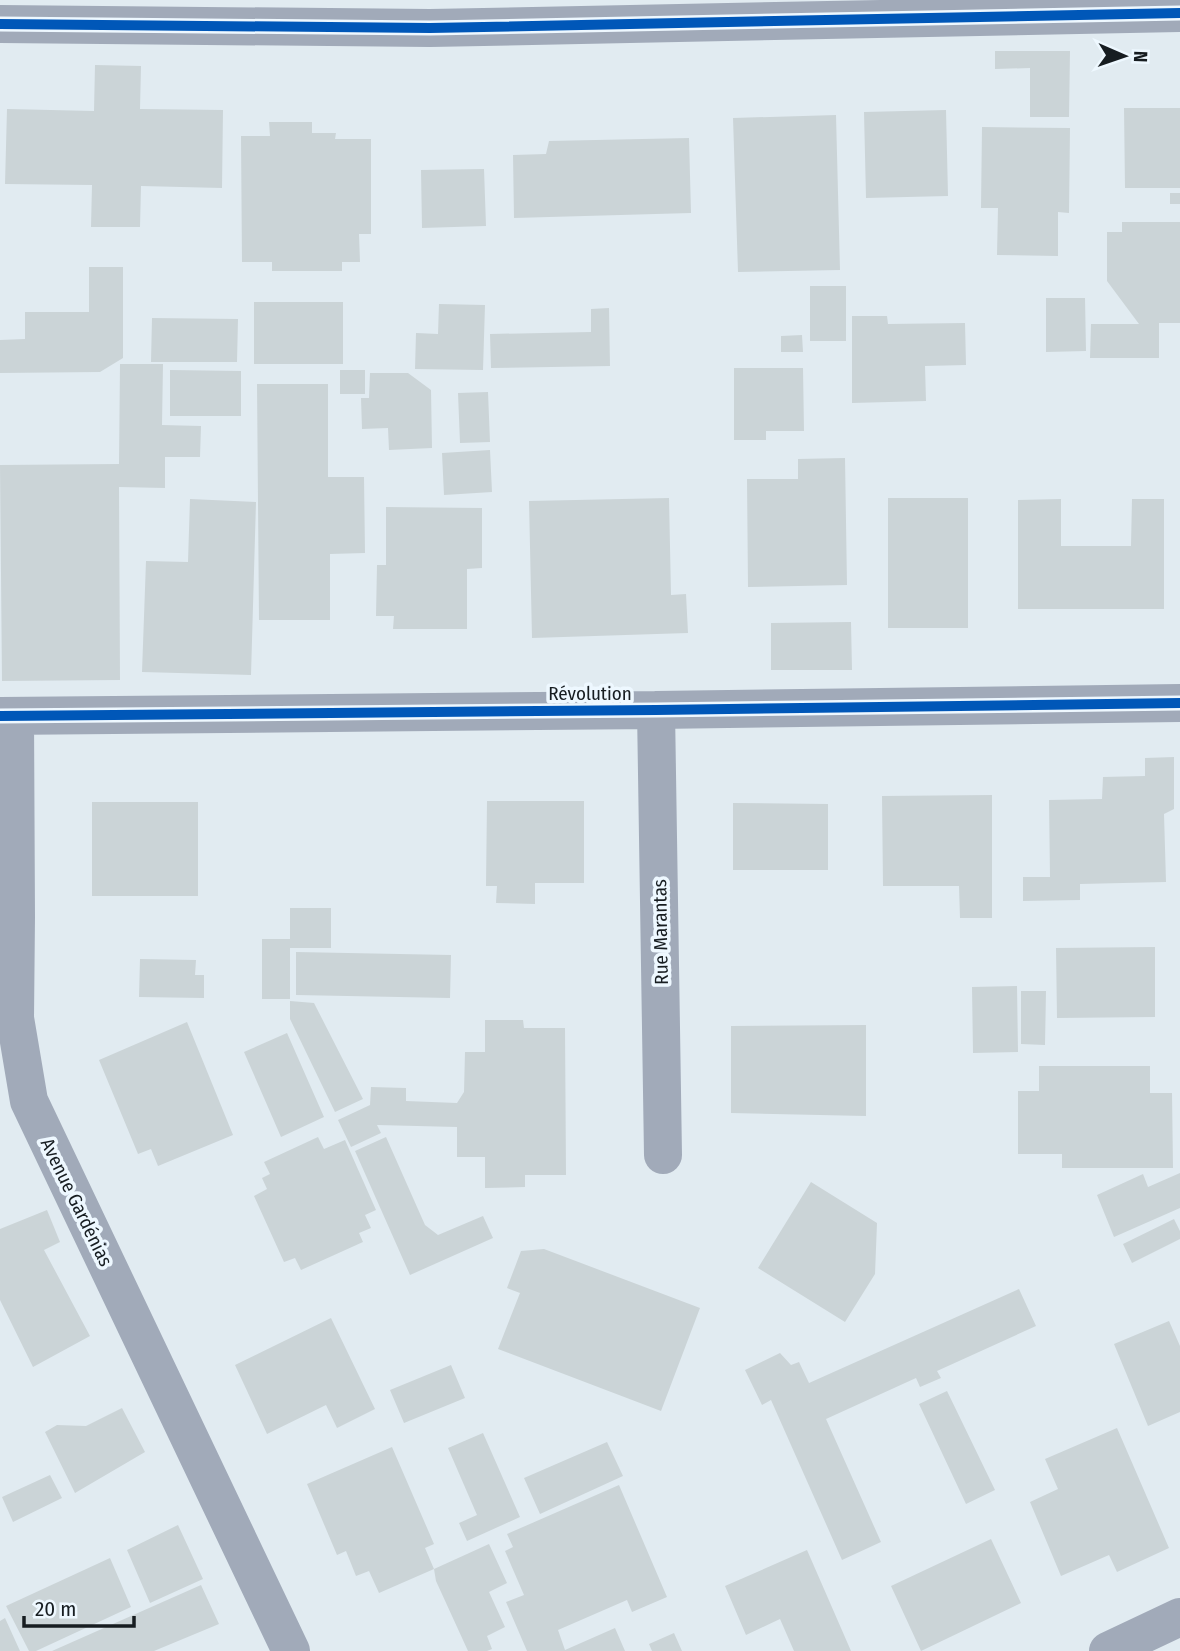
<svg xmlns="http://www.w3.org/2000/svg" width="1180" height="1651" font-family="'Fira Sans Condensed',sans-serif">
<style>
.building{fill:#cbd4d7}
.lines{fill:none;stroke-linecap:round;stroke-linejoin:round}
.minor{stroke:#a1aab9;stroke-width:38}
.cycleway-casing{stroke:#eef8ff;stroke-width:15}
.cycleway{stroke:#0057b8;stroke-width:10}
.labels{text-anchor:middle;stroke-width:7;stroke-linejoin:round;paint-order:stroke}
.street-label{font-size:19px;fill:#171d21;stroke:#eef8ff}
</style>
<rect width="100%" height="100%" fill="#e1ebf1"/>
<!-- building -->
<path class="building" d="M 995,51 L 1070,51 L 1069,117 L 1030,117 L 1030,68 L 995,69 Z
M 95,65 L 141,66 L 140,109 L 223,110 L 222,188 L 141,186 L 140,227 L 91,227 L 92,185 L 5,184 L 7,109 L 94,111 Z
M 1124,108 L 1180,108 L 1180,188 L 1125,188 Z
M 946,110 L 948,196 L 866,198 L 864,112 Z
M 836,115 L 840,270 L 738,272 L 733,118 Z
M 269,122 L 312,122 L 312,133 L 336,133 L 335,139 L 371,139 L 371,234 L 359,234 L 360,262 L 342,262 L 342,271 L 272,271 L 272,262 L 242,262 L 241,136 L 270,136 Z
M 982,127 L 1070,128 L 1069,213 L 1058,212 L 1058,256 L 997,255 L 998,208 L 981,208 Z
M 689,138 L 691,213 L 514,218 L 513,155 L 546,154 L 549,141 Z
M 484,169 L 486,226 L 422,228 L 421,170 Z
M 1170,193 L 1180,193 L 1180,204 L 1170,204 Z
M 1122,222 L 1180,222 L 1180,323 L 1159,323 L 1159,358 L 1090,358 L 1091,324 L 1139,324 L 1107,281 L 1107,232 L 1122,232 Z
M 89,267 L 123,267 L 123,358 L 100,372 L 0,373 L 0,340 L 25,339 L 25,312 L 89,312 Z
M 810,286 L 846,286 L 846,341 L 810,341 Z
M 1046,298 L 1085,298 L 1086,351 L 1046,352 Z
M 254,302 L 343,302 L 343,364 L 254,364 Z
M 439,304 L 485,305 L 483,370 L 415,369 L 416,333 L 438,334 Z
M 609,308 L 610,366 L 491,368 L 490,334 L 591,332 L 591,309 Z
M 852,316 L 887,316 L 888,324 L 965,323 L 966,365 L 925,366 L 926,401 L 852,403 Z
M 152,318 L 238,319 L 237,362 L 151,362 Z
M 802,335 L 803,352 L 781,352 L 781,336 Z
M 120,364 L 163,364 L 162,425 L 201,426 L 200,457 L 165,457 L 165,488 L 119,487 L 120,680 L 2,681 L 0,465 L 119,464 Z
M 734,368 L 803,368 L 804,431 L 766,431 L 766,440 L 734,440 Z
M 170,370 L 241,371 L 241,416 L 170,416 Z
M 340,370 L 365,370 L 365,394 L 340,394 Z
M 370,373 L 408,373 L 431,390 L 432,448 L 389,450 L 388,428 L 362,429 L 361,398 L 369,398 Z
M 257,384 L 328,384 L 328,477 L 364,477 L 365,553 L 330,554 L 330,620 L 259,620 Z
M 488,392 L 490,442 L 460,443 L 458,393 Z
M 490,450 L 492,492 L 444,495 L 442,453 Z
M 845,458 L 847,585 L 748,587 L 747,479 L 798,479 L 798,459 Z
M 669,498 L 671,595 L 686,594 L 688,633 L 532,638 L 529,501 Z
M 888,498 L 968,498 L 968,628 L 888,628 Z
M 190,499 L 256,502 L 251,675 L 142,672 L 146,561 L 188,562 Z
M 1061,499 L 1061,546 L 1131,546 L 1132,499 L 1164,499 L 1164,609 L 1018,609 L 1018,500 Z
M 386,507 L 482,508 L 482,568 L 467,569 L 467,629 L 393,629 L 394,616 L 376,616 L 377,565 L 386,565 Z
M 851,622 L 852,670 L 771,670 L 771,623 Z
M 1174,757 L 1174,809 L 1164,814 L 1166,882 L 1080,884 L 1080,900 L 1023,901 L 1023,877 L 1050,877 L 1049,800 L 1102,799 L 1103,777 L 1145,776 L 1145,758 Z
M 992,795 L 992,918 L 960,918 L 959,886 L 883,886 L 882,796 Z
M 487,801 L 584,801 L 584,883 L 535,883 L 535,904 L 496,903 L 497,886 L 486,886 Z
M 92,802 L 198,802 L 198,896 L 92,896 Z
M 733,803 L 828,804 L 828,870 L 733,870 Z
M 290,908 L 331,908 L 331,948 L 290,948 L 290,999 L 262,999 L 262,939 L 290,939 Z
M 1155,947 L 1155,1017 L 1057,1018 L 1056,948 Z
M 296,952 L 451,955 L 450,998 L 296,995 Z
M 140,959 L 196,960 L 195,975 L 204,975 L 204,998 L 139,997 Z
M 1017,986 L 1018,1052 L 973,1053 L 972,987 Z
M 1021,991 L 1046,991 L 1045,1045 L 1021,1044 Z
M 290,1001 L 314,1003 L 363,1099 L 335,1112 L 290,1019 Z
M 485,1020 L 523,1020 L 524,1028 L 565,1028 L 566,1175 L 525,1175 L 525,1187 L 485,1188 L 485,1157 L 457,1157 L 457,1127 L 377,1125 L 381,1133 L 351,1147 L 338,1120 L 370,1105 L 371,1087 L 406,1088 L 406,1101 L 457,1103 L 464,1092 L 465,1052 L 485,1052 Z
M 187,1022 L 233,1135 L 158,1166 L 151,1149 L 138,1154 L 99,1060 Z
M 866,1025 L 866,1116 L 731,1113 L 731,1026 Z
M 287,1033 L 324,1117 L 281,1137 L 244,1052 Z
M 1039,1066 L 1150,1066 L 1150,1093 L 1172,1093 L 1173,1168 L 1062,1168 L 1062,1154 L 1018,1154 L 1018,1091 L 1039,1091 Z
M 318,1137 L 324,1149 L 345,1140 L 376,1210 L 365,1215 L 371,1228 L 359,1233 L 363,1242 L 301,1270 L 295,1258 L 284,1262 L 254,1196 L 267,1189 L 262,1178 L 270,1174 L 264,1162 Z
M 386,1137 L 425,1225 L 438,1235 L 483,1216 L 493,1238 L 410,1275 L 355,1151 Z
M 1180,1173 L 1180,1208 L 1114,1237 L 1097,1195 L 1143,1174 L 1148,1187 Z
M 811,1182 L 877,1223 L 875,1274 L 845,1322 L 758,1268 Z
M 47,1210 L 60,1242 L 44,1250 L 90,1336 L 33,1367 L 0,1300 L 0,1229 Z
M 1174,1219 L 1180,1231 L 1180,1239 L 1132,1263 L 1123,1244 Z
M 544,1249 L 700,1308 L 661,1411 L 498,1349 L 520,1293 L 507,1288 L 521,1251 Z
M 1019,1289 L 1036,1326 L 937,1371 L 941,1378 L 920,1387 L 916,1378 L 826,1419 L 881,1542 L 842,1560 L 771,1400 L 762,1405 L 745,1370 L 780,1353 L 791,1365 L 799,1362 L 809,1383 Z
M 331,1318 L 375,1409 L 337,1428 L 326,1405 L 267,1434 L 235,1365 Z
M 1169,1321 L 1180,1346 L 1180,1412 L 1148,1426 L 1114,1344 Z
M 451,1365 L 465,1398 L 404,1423 L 390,1390 Z
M 947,1391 L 995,1490 L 966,1504 L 919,1404 Z
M 122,1408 L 145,1452 L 75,1493 L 45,1432 L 57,1425 L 86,1426 Z
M 1117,1428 L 1169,1548 L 1117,1572 L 1109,1555 L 1061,1576 L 1030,1502 L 1058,1489 L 1045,1459 Z
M 483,1433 L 520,1517 L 467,1541 L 459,1523 L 477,1515 L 448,1448 Z
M 607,1442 L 623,1476 L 540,1514 L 524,1478 Z
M 392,1447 L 434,1544 L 425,1548 L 434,1569 L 489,1544 L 507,1583 L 489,1592 L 505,1627 L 487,1636 L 492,1649 L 487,1651 L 468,1651 L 436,1581 L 434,1569 L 379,1593 L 369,1571 L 356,1576 L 346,1551 L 337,1555 L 307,1484 Z
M 50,1475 L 62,1498 L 13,1522 L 2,1497 Z
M 619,1485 L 667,1597 L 632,1612 L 627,1600 L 558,1630 L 565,1650 L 615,1628 L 625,1651 L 527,1651 L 506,1602 L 524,1595 L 505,1551 L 513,1547 L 507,1534 Z
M 178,1525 L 203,1579 L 150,1603 L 127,1550 Z
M 991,1539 L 1021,1603 L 921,1651 L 891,1586 Z
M 807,1550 L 851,1651 L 794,1651 L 780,1619 L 746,1635 L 725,1586 Z
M 110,1558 L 131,1607 L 36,1651 L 29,1651 L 6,1606 Z
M 201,1585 L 219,1624 L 154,1651 L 52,1651 Z
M 5,1618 L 20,1651 L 0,1651 L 0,1621 Z
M 674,1633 L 682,1651 L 652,1651 L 649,1644 Z"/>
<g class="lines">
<!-- minor -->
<path class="minor" d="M 0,24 L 430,28 L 1180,13
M 656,710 L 663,1155
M 0,716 L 656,710 L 1180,703
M 15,716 L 16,917 L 15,1018 L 29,1101 L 291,1651
M 1108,1651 L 1180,1617"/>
<!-- cycleway casing -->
<g class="cycleway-casing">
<path id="cycleway" d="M 0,24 L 430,28 L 1180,13
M 0,716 L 656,710 L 1180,703"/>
</g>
<!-- cycleway -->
<use href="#cycleway" class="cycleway"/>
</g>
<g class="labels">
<!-- street labels -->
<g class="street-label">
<text x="590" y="700">Révolution</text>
<text transform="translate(660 932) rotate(-91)" y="7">Rue Marantas</text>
<text transform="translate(77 1202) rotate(64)" y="7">Avenue Gardénias</text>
</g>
</g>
<!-- north arrow -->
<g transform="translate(1124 56) rotate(92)" stroke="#eef8ff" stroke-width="5" paint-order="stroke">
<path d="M0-5L12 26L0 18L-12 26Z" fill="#171d21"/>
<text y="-10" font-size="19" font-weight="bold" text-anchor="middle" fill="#171d21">N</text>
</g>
<!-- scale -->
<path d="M24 1616v10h110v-10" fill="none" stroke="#171d21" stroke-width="3.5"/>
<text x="35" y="1616" font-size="21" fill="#171d21" stroke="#eef8ff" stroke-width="5" paint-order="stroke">20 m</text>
</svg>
